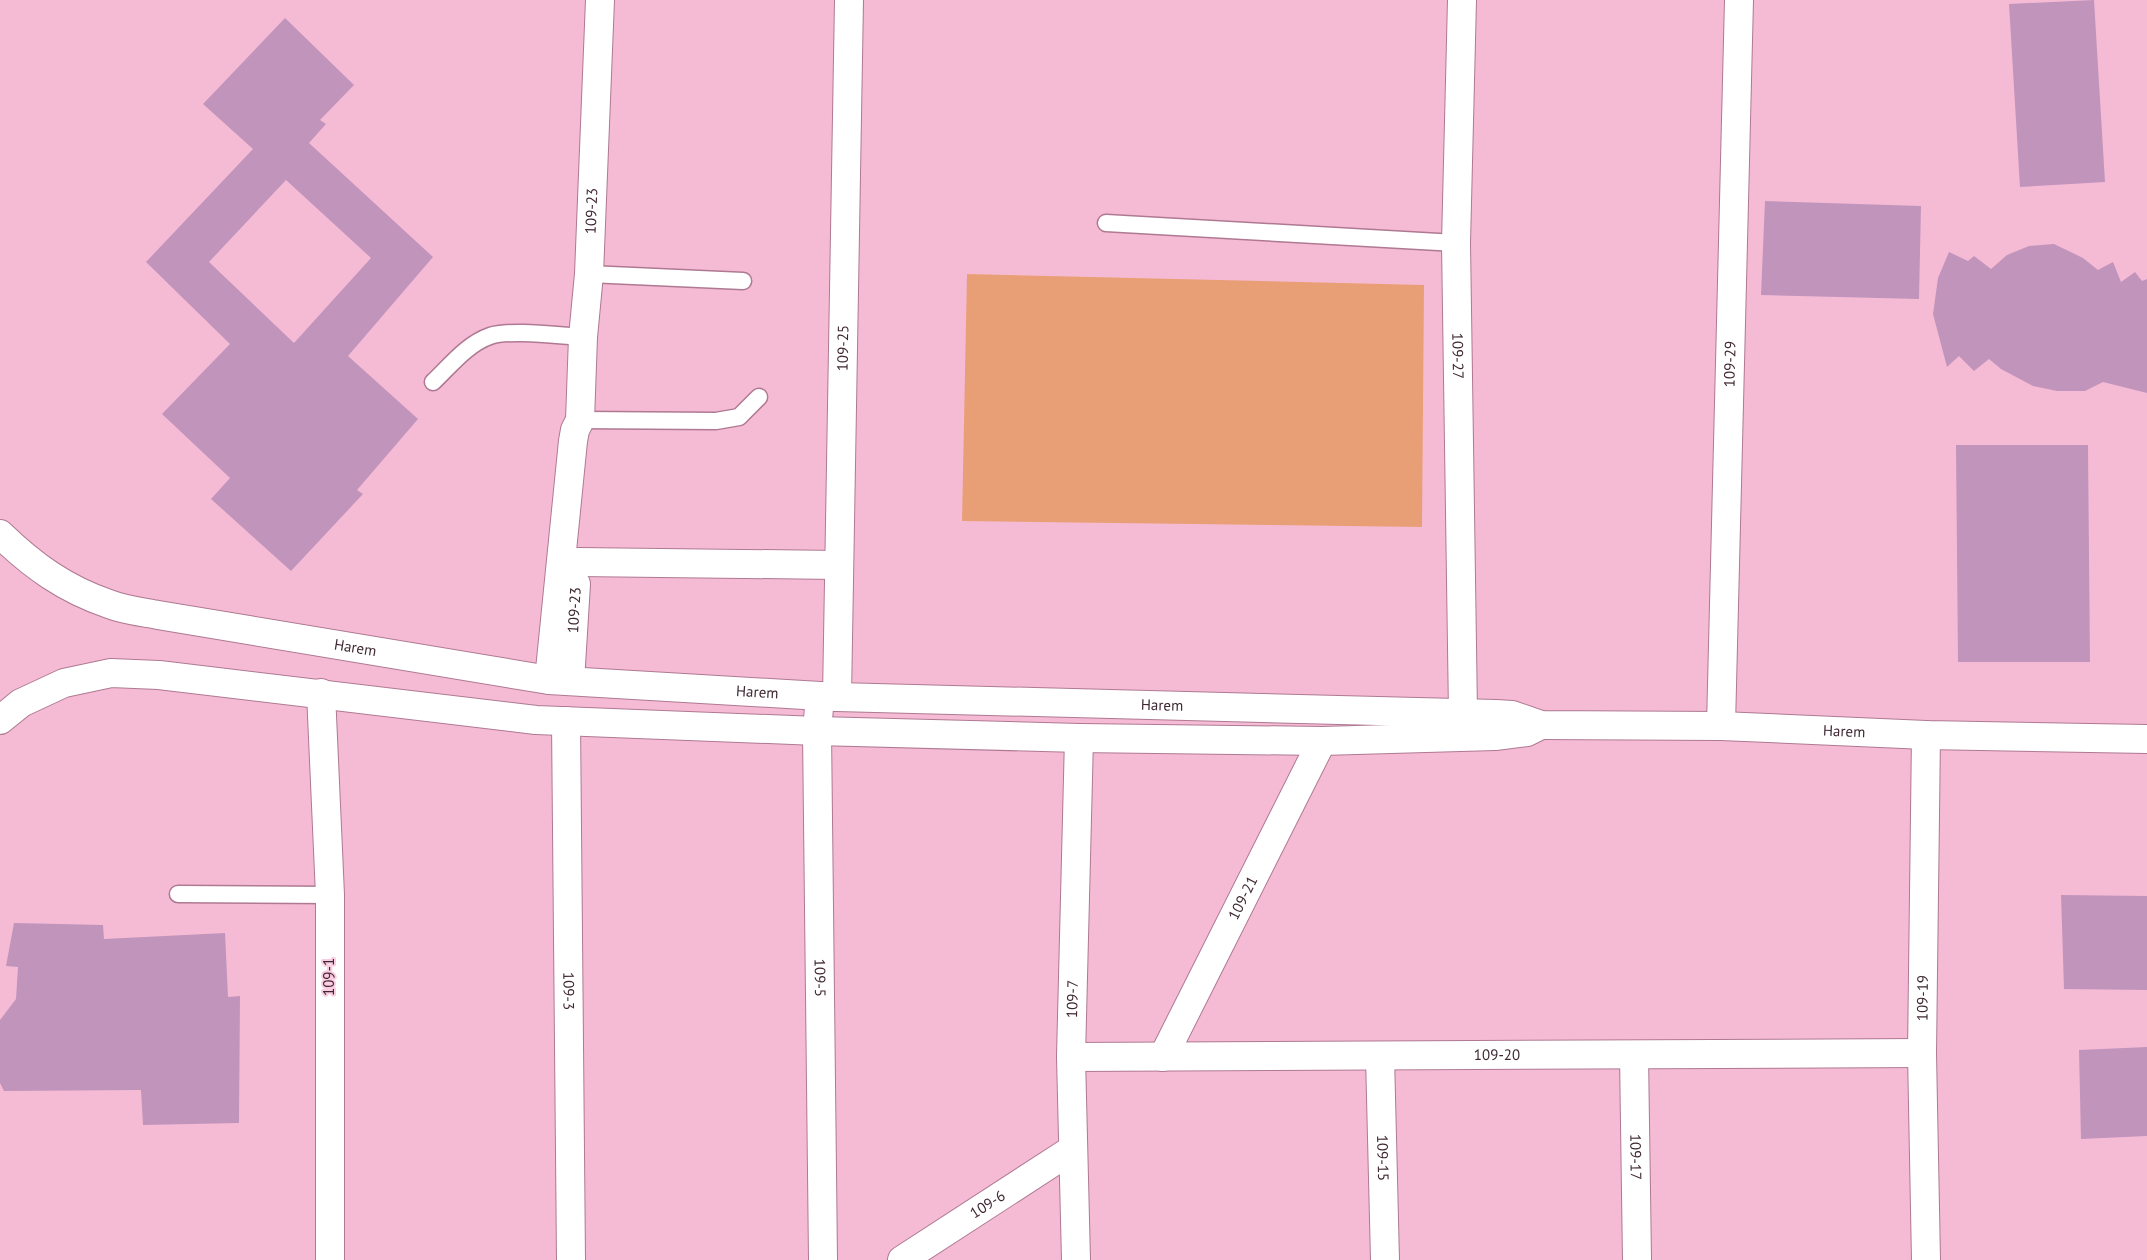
<svg xmlns="http://www.w3.org/2000/svg" width="2147" height="1260" font-family="'PT Sans',sans-serif">
<style>
.green{fill:#e99f75}
.building{fill:#c194bc;fill-rule:evenodd}
.lines{fill:none;stroke-linecap:round;stroke-linejoin:round}
.service-casing{stroke:#af7992;stroke-width:19}
.minor-casing{stroke:#af7992;stroke-width:30}
.tertiary-casing{stroke:#af7992;stroke-width:30}
.service{stroke:#fff;stroke-width:16}
.minor{stroke:#fff;stroke-width:28}
.tertiary{stroke:#fff;stroke-width:28}
.labels{text-anchor:middle;stroke-width:4;stroke-linejoin:round;paint-order:stroke}
.street-label{font-size:15px;fill:#3e2732;stroke:#fbcce1}
</style>
<rect width="100%" height="100%" fill="#f5bbd5"/>
<!-- green -->
<path class="green" d="M 967,274 L 1424,285 L 1422,527 L 962,521 Z"/>
<!-- building -->
<path class="building" d="M 2094,0 L 2105,182 L 2020,187 L 2009,4 Z
M 285,18 L 354,85 L 320,120 L 326,124 L 309,143 L 433,257 L 348,356 L 418,419 L 357,490 L 363,494 L 291,571 L 211,499 L 230,478 L 162,414 L 230,344 L 146,262 L 253,149 L 203,104 ZM 286,180 L 371,258 L 294,343 L 209,262 Z
M 1765,201 L 1921,206 L 1919,299 L 1761,295 Z
M 2054,244 L 2083,258 L 2098,270 L 2113,262 L 2121,282 L 2135,272 L 2142,281 L 2147,279 L 2147,393 L 2103,382 L 2085,391 L 2057,391 L 2033,386 L 2001,369 L 1989,359 L 1974,371 L 1959,356 L 1947,367 L 1933,314 L 1938,278 L 1949,252 L 1968,261 L 1974,256 L 1991,269 L 2007,255 L 2029,246 Z
M 1956,445 L 2088,445 L 2090,662 L 1958,662 Z
M 2061,895 L 2147,896 L 2147,990 L 2064,989 Z
M 14,923 L 103,925 L 104,939 L 225,933 L 228,997 L 240,996 L 239,1123 L 143,1125 L 141,1090 L 4,1091 L 0,1083 L 0,1020 L 16,999 L 18,967 L 6,966 Z
M 2147,1047 L 2147,1136 L 2081,1139 L 2079,1050 Z"/>
<g class="lines">
<!-- service casing -->
<g class="service-casing">
<path id="service" d="M 1106,223 L 1456,243
M 589,274 L 743,281
M 433,382 C 450,366 467,344 490,336 C 510,329 561,336 583,337
M 580,420 L 716,421 L 739,417 L 759,397
M 178,894 L 330,895"/>
</g>
<!-- minor casing -->
<g class="minor-casing">
<g id="minor">
<path id="s1" d="M 1462,0 L 1456,243 L 1463,713"/>
<path d="M 578,562 L 838,565"/>
<path id="s2" d="M 549,680 L 573,441 L 575,430 L 580,420 L 583,337 L 589,274 L 600,0"/>
<path id="s3" d="M 570,681 L 576,584"/>
<path d="M 321,693 L 330,895 L 330,1260"/>
<path id="s4" d="M 820,696 L 817,731 L 823,1260"/>
<path id="s5" d="M 837,697 L 849,0"/>
<path id="s6" d="M 566,721 L 571,1260"/>
<path id="s7" d="M 1721,726 L 1739,0"/>
<path id="s8" d="M 1634,1055 L 1637,1260"/>
<path id="s9" d="M 1380,1056 L 1385,1260"/>
<path id="s10" d="M 1071,1057 L 1922,1053"/>
<path id="s11" d="M 1163,1057 L 1322,741"/>
<path id="s12" d="M 902,1260 L 1073,1149"/>
<path id="s13" d="M 1076,1260 L 1071,1057 L 1079,738"/>
<path id="s14" d="M 1926,1260 L 1922,1053 L 1926,735"/>
</g>
</g>
<!-- tertiary casing -->
<g class="tertiary-casing">
<g id="tertiary">
<path id="s15" d="M 0,534 C 33,566 65,589 109,604 C 124,610 142,612 158,615 L 549,680 L 837,697 L 1496,714 L 1512,715 L 1541,725 L 1721,726 L 1926,735 L 2147,739"/>
<path d="M 0,720 L 21,703 L 64,683 L 111,673 L 159,675 L 536,720 L 817,731 L 1079,738 L 1322,741 L 1495,736 L 1527,732 L 1541,725"/>
</g>
</g>
<!-- service -->
<use href="#service" class="service"/>
<!-- minor -->
<use href="#minor" class="minor"/>
<!-- tertiary -->
<use href="#tertiary" class="tertiary"/>
</g>
<g class="labels">
<!-- street labels -->
<g class="street-label">
<text dy="5" stroke="none"><textPath href="#s2" startOffset="472">109-23</textPath></text>
<text dy="5" stroke="none"><textPath href="#s5" startOffset="349">109-25</textPath></text>
<text dy="5" stroke="none"><textPath href="#s1" startOffset="356">109-27</textPath></text>
<text dy="5" stroke="none"><textPath href="#s7" startOffset="362">109-29</textPath></text>
<text dy="5" stroke="none"><textPath href="#s3" startOffset="71">109-23</textPath></text>
<text dy="5" stroke="none"><textPath href="#s15" startOffset="381">Harem</textPath></text>
<text dy="5" stroke="none"><textPath href="#s15" startOffset="786">Harem</textPath></text>
<text dy="5" stroke="none"><textPath href="#s15" startOffset="1191">Harem</textPath></text>
<text dy="5" stroke="none"><textPath href="#s15" startOffset="1875">Harem</textPath></text>
<text dy="5" stroke="none"><textPath href="#s11" startOffset="178">109-21</textPath></text>
<text transform="translate(329 977) rotate(-90)" y="5">109-1</text>
<text dy="5" stroke="none"><textPath href="#s4" startOffset="282">109-5</textPath></text>
<text dy="5" stroke="none"><textPath href="#s6" startOffset="270">109-3</textPath></text>
<text dy="5" stroke="none"><textPath href="#s14" startOffset="262">109-19</textPath></text>
<text dy="5" stroke="none"><textPath href="#s13" startOffset="261">109-7</textPath></text>
<text dy="5" stroke="none"><textPath href="#s10" startOffset="426">109-20</textPath></text>
<text dy="5" stroke="none"><textPath href="#s8" startOffset="102">109-17</textPath></text>
<text dy="5" stroke="none"><textPath href="#s9" startOffset="102">109-15</textPath></text>
<text dy="5" stroke="none"><textPath href="#s12" startOffset="102">109-6</textPath></text>
</g>
</g>
</svg>
